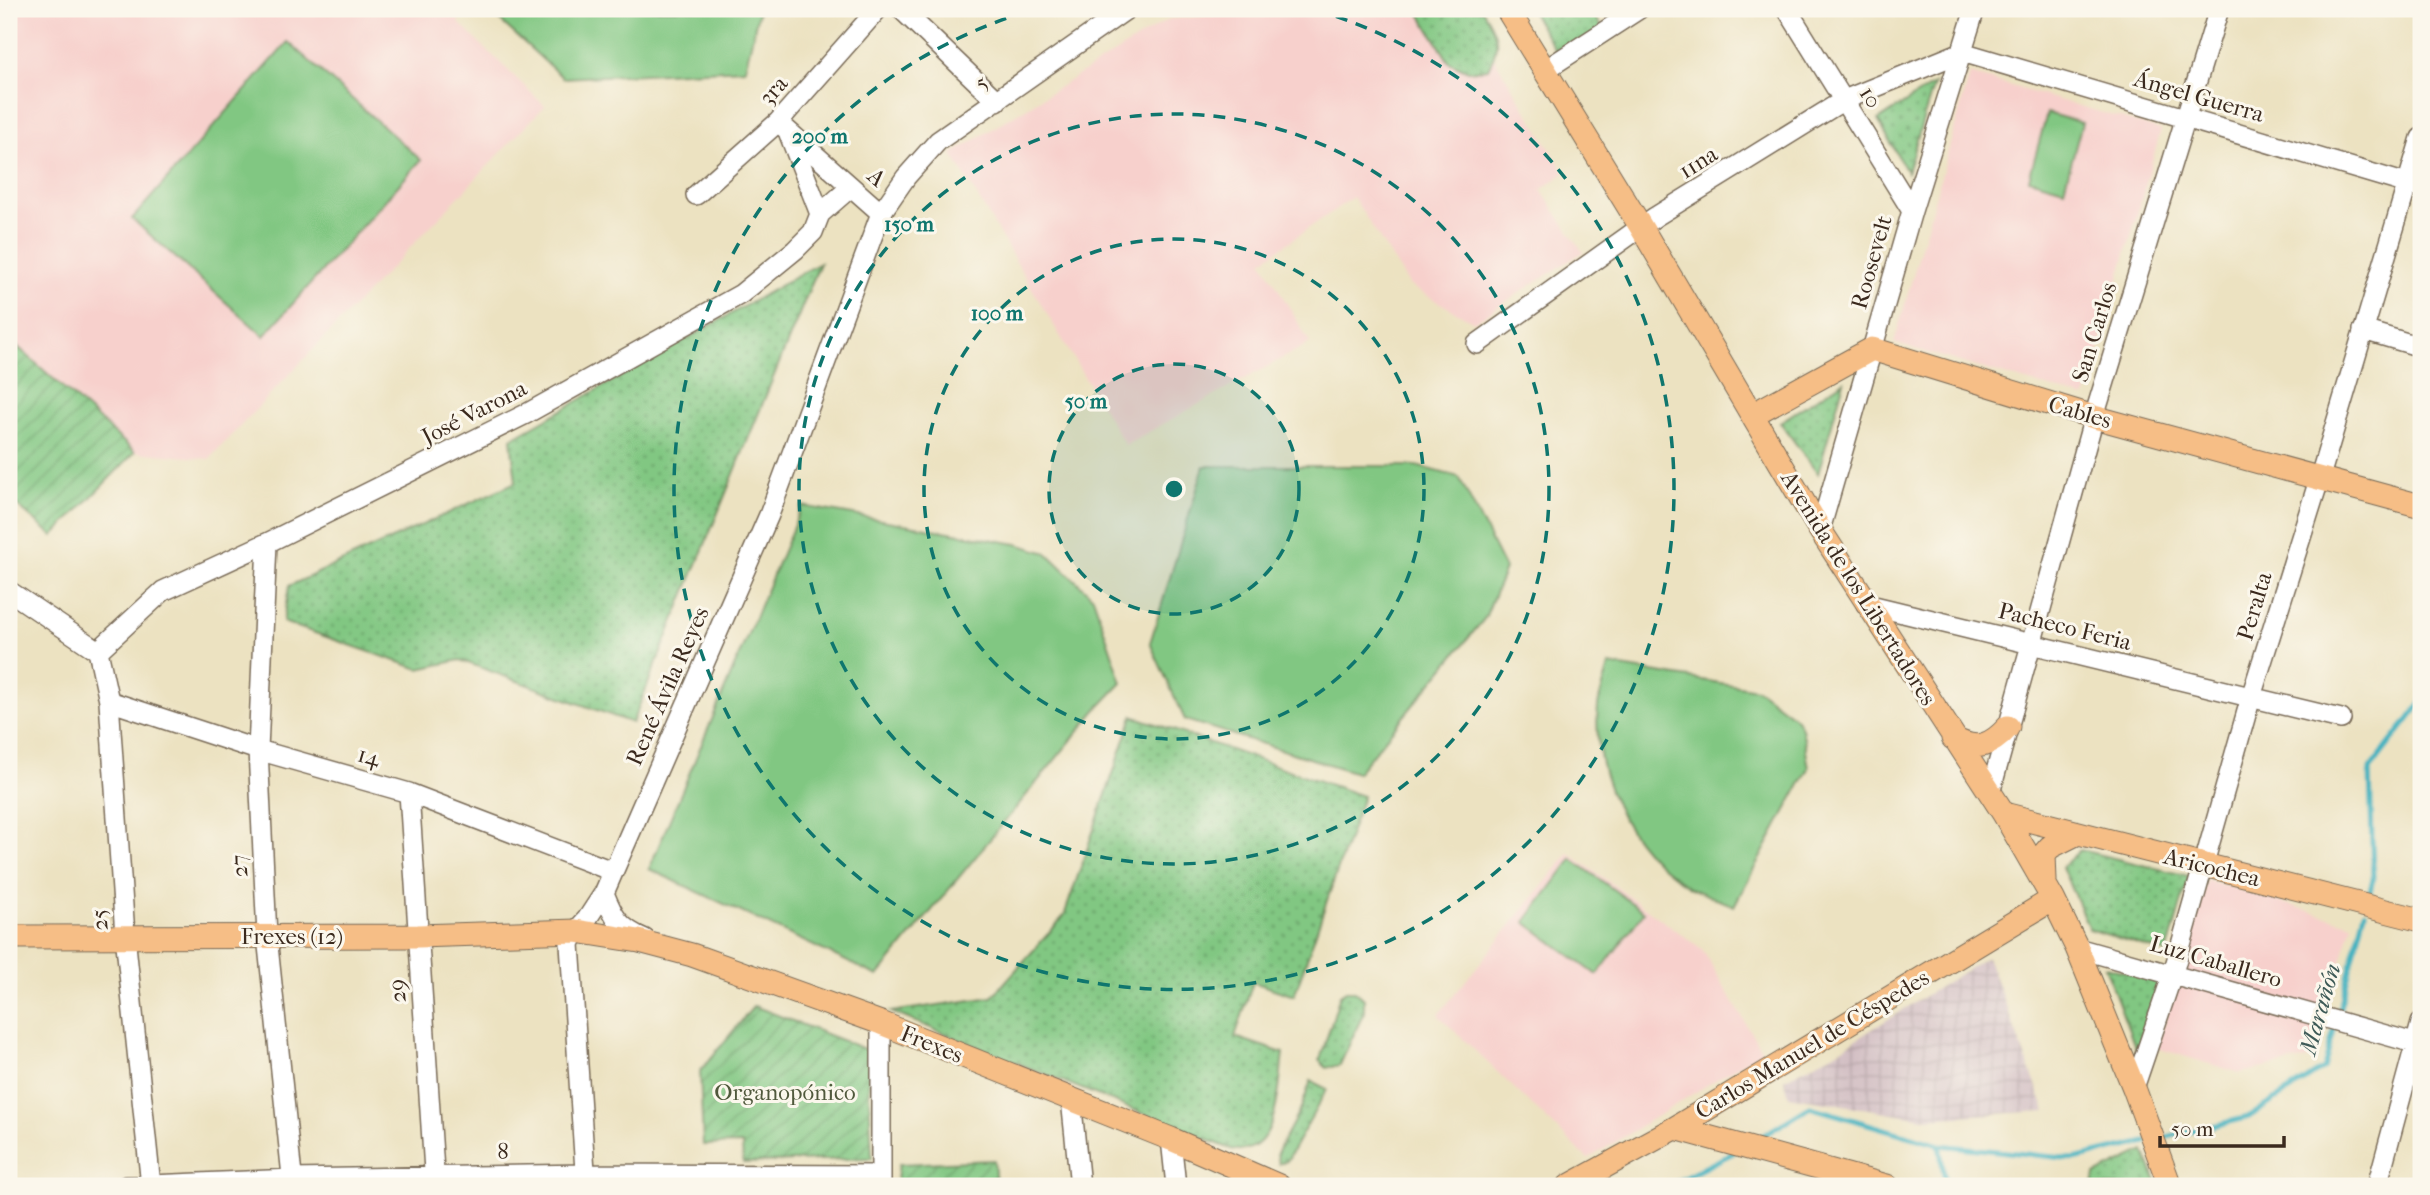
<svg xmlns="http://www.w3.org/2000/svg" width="2430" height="1195" font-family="'IM FELL French Canon',serif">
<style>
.built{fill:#f7d0cc}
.industrial{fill:url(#industrial-grid)}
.grass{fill:url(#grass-dots);stroke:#5e7850;stroke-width:2}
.garden{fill:url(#garden-furrows);stroke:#5e7850;stroke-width:2}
.pitch{fill:#81c782;stroke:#5e7850;stroke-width:2}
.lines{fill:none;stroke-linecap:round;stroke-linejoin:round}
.stream{stroke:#44b2c0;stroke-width:5}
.minor-casing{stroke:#796a57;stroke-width:22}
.major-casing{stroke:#796a57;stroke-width:25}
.minor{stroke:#fff;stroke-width:19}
.major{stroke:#f6be86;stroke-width:23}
.ring{fill:none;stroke:#0f766e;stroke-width:3.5;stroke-dasharray:12 9}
.labels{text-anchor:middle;stroke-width:6;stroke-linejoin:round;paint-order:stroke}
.street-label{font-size:23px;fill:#3b2a1e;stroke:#fbf7ec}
.park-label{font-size:23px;fill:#50593c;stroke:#fbf7ec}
.water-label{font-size:24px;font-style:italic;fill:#3e5a57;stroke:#fbf7ec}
.centre{fill:#0f766e;stroke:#fbf7ec;stroke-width:3.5}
.ring-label{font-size:21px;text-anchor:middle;font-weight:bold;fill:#0f766e;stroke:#fbf7ec;stroke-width:6;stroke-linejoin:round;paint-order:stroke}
</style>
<defs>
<pattern id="industrial-grid" width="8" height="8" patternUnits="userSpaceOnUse" patternTransform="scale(1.75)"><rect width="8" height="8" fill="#d2bec3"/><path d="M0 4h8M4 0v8" fill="none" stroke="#b5a3a7"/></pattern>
<pattern id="grass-dots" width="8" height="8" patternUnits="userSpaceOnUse" patternTransform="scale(1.75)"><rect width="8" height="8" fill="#81c782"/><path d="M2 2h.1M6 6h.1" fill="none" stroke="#6ba26a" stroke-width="1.8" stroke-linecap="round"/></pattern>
<pattern id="garden-furrows" width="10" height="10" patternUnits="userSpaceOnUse" patternTransform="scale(1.75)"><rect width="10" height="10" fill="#81c782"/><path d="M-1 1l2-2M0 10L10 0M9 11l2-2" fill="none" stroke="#6ba26a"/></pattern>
</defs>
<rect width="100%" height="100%" fill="#fbf7ec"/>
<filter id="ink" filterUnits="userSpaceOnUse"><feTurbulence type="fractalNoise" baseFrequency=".0143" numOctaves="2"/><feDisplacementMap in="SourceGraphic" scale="14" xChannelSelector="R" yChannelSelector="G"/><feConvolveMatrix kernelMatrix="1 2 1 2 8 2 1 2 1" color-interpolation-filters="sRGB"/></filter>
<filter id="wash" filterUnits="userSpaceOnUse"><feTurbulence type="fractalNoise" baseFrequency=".00686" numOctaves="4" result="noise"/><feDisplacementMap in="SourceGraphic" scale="28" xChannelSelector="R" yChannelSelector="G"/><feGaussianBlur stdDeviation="1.57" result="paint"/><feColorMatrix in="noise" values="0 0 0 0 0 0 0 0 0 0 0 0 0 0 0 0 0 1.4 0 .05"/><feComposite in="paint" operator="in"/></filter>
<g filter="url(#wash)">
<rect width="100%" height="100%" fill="#ece2c1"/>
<!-- built -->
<path class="built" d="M 9,9 L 456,9 L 459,23 L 545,106 L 209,459 L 135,452 L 9,339 Z
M 1250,9 L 1464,9 L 1565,173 L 1541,190 L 1583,252 L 1474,322 L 1410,286 L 1353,197 L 1262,261 L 1310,343 L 1125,445 L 952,154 L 1169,19 L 1241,13 Z
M 1970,74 L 2161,130 L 2085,398 L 1894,343 Z
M 1569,853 L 1702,949 L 1762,1051 L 1588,1159 L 1438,1015 Z
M 2207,880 L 2352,924 L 2312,1058 L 2240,1073 L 2157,1048 Z"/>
<!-- industrial -->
<path class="industrial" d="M 1987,957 L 2046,1111 L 1923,1118 L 1789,1096 L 1784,1079 L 1833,1054 Z"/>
<!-- grass -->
<path class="grass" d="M 1417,9 L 1482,9 C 1497,35 1502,41 1488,69 L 1468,71 L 1449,62 Z
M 1530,9 L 1591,9 L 1606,35 L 1562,61 Z
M 1934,84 L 1907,172 L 1878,120 Z
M 820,263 L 632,723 L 460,660 L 419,669 L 283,622 L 289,586 L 516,482 L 511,439 Z
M 1844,381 L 1818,474 L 1780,422 Z
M 1133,716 L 1363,796 L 1294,996 L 1253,982 L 1235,1037 L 1283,1053 C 1279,1083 1279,1160 1231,1149 L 891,1012 L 992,997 L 1064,916 Z
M 2080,850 L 2189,876 L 2167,953 L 2089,929 L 2062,867 Z
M 2105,967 L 2161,981 L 2137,1052 Z
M 1346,991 L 1355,991 L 1364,999 L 1364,1012 L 1340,1065 L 1326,1068 L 1320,1060 L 1340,995 Z
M 1311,1081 L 1327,1089 L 1287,1161 L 1279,1164 L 1277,1153 L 1301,1108 Z
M 2144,1151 L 2158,1186 L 2093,1186 L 2095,1175 Z"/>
<!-- garden -->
<path class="garden" d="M 9,339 L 135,452 L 53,536 L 9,499 Z
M 754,1006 L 867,1050 L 872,1158 L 743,1163 L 742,1144 L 703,1145 L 700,1071 Z
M 994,1160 L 996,1186 L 896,1186 L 899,1164 Z"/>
<!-- pitch -->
<path class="pitch" d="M 493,9 L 759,9 L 745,69 L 563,78 L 493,14 Z
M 288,42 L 421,160 L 264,336 L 132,219 Z
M 2047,113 L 2082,123 L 2064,189 L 2029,179 Z
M 1204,466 L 1416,466 L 1459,477 L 1505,569 L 1485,618 L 1357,773 L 1185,720 L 1150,643 Z
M 802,506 L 1017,544 L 1047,553 L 1093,597 L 1122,683 L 1096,710 L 878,976 L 649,869 Z
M 1609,665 L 1757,689 L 1797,719 L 1802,728 L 1809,768 L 1734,906 C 1719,899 1700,894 1685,884 C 1626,846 1592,776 1598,706 C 1600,693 1606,678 1609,665 Z
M 1572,859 L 1644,912 L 1597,975 L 1525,922 Z"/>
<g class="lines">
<!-- stream -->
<path class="stream" d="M 2368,899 L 2373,879 L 2370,769 L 2421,703
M 2159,1139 L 2249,1117 L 2324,1068 L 2365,912
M 1754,1141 L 1810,1107 L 1939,1145 L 2074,1159 L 2146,1142
M 1939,1145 L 1946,1186
M 1668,1186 L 1733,1153"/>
</g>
</g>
<g filter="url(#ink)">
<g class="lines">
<!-- minor casing -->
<g class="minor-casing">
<path id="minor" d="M 901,9 L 997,101
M 1787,9 L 1912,211
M 1962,52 L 2421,188
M 1545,70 L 1639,9
M 778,122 L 881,213
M 789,134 L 820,214
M 696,195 L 778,122 L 878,9
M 2363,330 L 2421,347
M 1477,344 L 1655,217 L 1844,100 L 1962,52
M 1820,530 L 1912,211 L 1975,9
M 267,543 L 258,750 L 267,936 L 293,1186
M 9,591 L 98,651
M 1866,604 L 2341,719
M 98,651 L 163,591 L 267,543 L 526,414 L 741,294 L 795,250 L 813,232 L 820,214 L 851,187
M 98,651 L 109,701 L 125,935 L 151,1186
M 109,701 L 258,750 L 409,793 L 612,871
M 409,793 L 435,1186
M 1990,793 L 2094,417 L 2219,9
M 604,893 C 614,918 619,928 645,939
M 2077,948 L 2421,1045
M 2134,1088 L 2173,973 L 2251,697 L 2319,480 L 2421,138
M 1071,1099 L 1080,1186
M 1171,1139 L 1176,1186
M 881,1185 L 881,1023
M 126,1186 L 292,1179 L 585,1174 L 881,1175
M 586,1186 L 570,944 L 576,931 L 587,919 L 604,893 L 769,515 L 881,213 L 906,177 L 938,141 L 1127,9
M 2377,1186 L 2421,1023"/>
</g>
<!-- major casing -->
<g class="major-casing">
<path id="major" d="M 1507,9 L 1641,227 L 1820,530 L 2004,814 L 2053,899 L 2077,948 L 2134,1088 L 2170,1186
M 1752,415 L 1872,349 L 2094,417 L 2421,506
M 1953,738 C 1976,752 1991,746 2008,727
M 2004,814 L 2421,920
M 2045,881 L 2044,854 L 2050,847 L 2078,833
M 9,937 L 418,936 L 576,931 L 639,941 L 692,955 L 881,1023 L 1171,1139 L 1279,1186
M 1675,1128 L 1887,1186
M 1569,1186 L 1675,1128 L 2053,899"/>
</g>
<!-- minor -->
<use href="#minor" class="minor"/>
<!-- major -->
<use href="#major" class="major"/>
</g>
</g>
<!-- distance rings -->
<circle cx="1174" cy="489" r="125" fill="#0f766e" fill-opacity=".12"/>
<g class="ring">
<circle cx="1174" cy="489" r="125"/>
<circle cx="1174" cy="489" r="250"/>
<circle cx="1174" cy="489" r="375"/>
<path d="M1316 10A500 500 0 1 1 1032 10"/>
</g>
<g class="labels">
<!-- street labels -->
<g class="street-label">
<text transform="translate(981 82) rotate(-35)" y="8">5</text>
<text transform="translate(773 90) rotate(-48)" y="8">3ra</text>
<text transform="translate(2199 96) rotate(16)" y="8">Ángel Guerra</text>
<text transform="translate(1871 97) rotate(58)" y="8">10</text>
<text transform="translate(1698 162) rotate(-32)" y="8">11na</text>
<text transform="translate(877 177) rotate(42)" y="8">A</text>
<text transform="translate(1871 262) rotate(-74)" y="8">Roosevelt</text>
<text transform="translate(2094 332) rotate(-73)" y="8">San Carlos</text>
<text transform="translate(474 412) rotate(-27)" y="8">José Varona</text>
<text transform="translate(2080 412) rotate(16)" y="8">Cables</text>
<text transform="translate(1859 588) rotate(58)" y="8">Avenida de los Libertadores</text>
<text transform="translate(2254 606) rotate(-73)" y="8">Peralta</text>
<text transform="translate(2065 626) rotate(14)" y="8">Pacheco Feria</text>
<text transform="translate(667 686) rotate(-66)" y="8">René Ávila Reyes</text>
<text transform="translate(369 756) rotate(16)" y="8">14</text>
<text transform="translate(239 866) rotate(-93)" y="8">27</text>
<text transform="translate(2212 867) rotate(14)" y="8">Aricochea</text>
<text transform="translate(99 920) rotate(-94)" y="8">25</text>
<text x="292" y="944">Frexes (12)</text>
<text transform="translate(2216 961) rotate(16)" y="8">Luz Caballero</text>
<text transform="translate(397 991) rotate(-94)" y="8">29</text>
<text transform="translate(932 1044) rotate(22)" y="8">Frexes</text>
<text transform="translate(1812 1044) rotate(-31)" y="8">Carlos Manuel de Céspedes</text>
<text transform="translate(503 1151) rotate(-2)" y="8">8</text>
</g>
<!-- park labels -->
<g class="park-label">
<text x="785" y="1100">Organopónico</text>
</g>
<!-- water labels -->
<g class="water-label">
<text transform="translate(2320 1009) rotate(-74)" y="8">Marañón</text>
</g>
</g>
<circle cx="1174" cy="489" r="10" class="centre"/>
<g class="ring-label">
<text x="820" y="143">200 m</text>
<text x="909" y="231">150 m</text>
<text x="997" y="320">100 m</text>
<text x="1086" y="408">50 m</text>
</g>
<!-- margin -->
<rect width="2430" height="1195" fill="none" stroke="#fbf7ec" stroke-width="35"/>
<!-- scale -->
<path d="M2160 1136v10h124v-10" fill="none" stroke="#3b2a1e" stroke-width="3.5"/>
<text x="2171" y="1136" font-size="21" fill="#3b2a1e" stroke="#fbf7ec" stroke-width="5" paint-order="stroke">50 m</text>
</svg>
